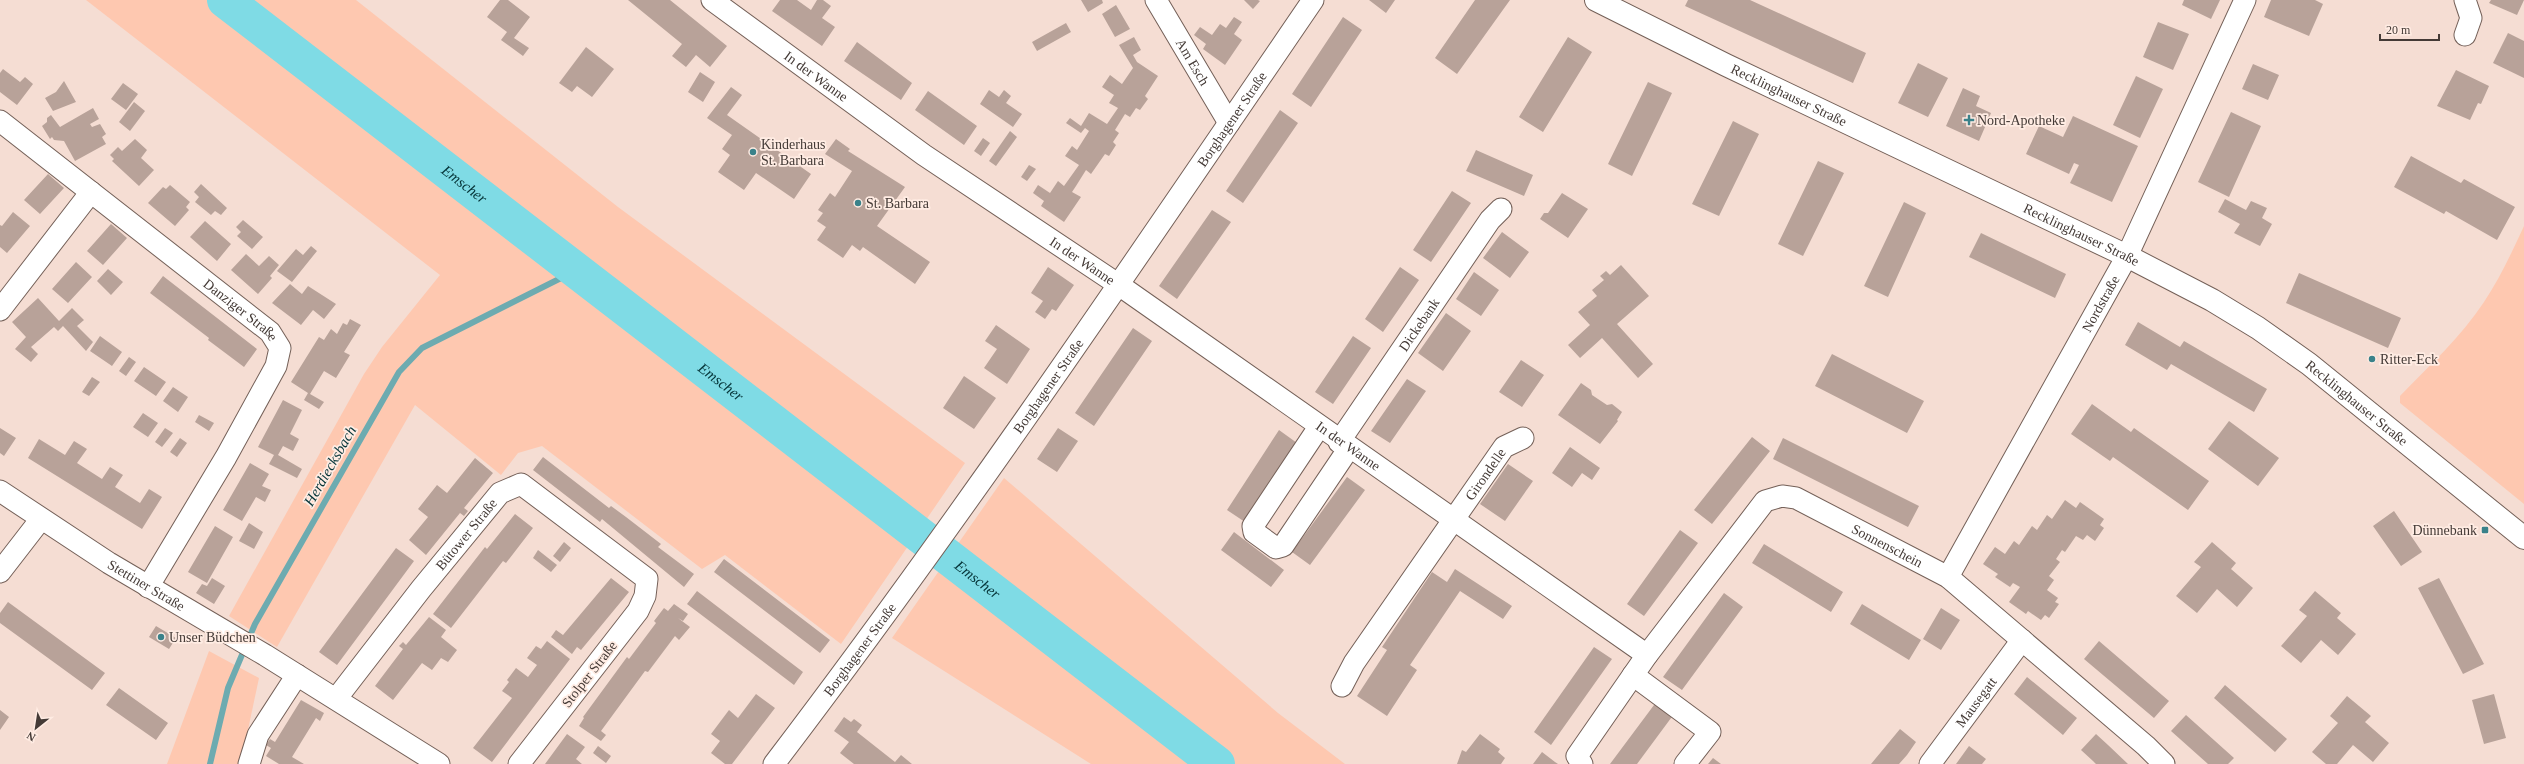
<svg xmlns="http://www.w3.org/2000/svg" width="2524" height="764" font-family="Georgia,serif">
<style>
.green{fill:#fec8b0}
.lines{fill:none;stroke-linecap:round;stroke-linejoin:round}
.stream{stroke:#6dabb0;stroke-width:6}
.river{stroke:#7fdbe5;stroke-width:36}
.building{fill:#b8a299}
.minor-casing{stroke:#746058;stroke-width:23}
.tertiary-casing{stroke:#746058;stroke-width:24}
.minor{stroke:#fff;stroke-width:21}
.tertiary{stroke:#fff;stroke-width:22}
.poi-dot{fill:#3a828a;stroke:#ffece3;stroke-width:1.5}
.labels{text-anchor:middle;stroke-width:3.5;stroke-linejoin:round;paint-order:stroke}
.street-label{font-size:14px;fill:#443a36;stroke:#ffece3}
.poi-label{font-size:14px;fill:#443a36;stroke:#ffece3;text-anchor:start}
.water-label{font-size:15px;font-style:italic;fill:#053438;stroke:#ffece3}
</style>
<rect width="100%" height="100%" fill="#f5ddd3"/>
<!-- green -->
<path class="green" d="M 86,0 L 356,0 L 618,207 L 965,463 L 841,644 L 725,555 L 702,569 L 542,446 L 518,453 L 501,475 L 415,405 L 277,647 L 229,616 L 364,374 L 382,347 L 440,275 Z
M 2524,226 L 2524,504 L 2400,403 L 2400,396 C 2429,366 2461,337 2484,302 C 2500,278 2512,252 2524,226 Z
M 1004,478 L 1278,713 L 1345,764 L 1091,764 L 892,638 Z
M 209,651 L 259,678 L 242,758 L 239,764 L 167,764 Z"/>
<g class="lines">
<!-- stream -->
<path class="stream" d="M 210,764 L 228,688 L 255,624 L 399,372 L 422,348 L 577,270"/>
<!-- river -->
<path class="river" id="s1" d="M 225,0 L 1217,764"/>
</g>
<!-- building -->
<path class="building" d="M 500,0 L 508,0 L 530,17 L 514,38 L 529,48 L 523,56 L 501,40 L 507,32 L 487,17 Z
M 628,0 L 670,0 L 727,46 L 710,67 L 696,55 L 686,67 L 672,56 L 682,44 Z
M 780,0 L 797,0 L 811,10 L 817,0 L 823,0 L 831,6 L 822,18 L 835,27 L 822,46 L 772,11 Z
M 1081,0 L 1102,0 L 1103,3 L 1088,12 Z
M 1244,0 L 1258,0 L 1260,1 L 1253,9 Z
M 1369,0 L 1395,0 L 1386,13 Z
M 1475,0 L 1510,0 L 1457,74 L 1435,58 Z
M 1688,0 L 1750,0 L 1866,53 L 1853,83 L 1685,6 Z
M 2184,0 L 2220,0 L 2211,19 L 2182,5 Z
M 2271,0 L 2315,0 L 2323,4 L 2309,36 L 2264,17 Z
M 2491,0 L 2524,0 L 2517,15 L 2489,3 Z
M 1116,5 L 1130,29 L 1115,37 L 1102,14 Z
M 1234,17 L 1242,22 L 1234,34 L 1242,40 L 1225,65 L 1203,49 L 1206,44 L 1194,35 L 1200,27 L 1212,35 L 1220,24 L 1226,28 Z
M 1343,17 L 1362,30 L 1311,107 L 1292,94 Z
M 2158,22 L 2189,34 L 2173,70 L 2143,57 Z
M 1066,23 L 1071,32 L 1037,51 L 1032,42 Z
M 2508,33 L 2524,41 L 2524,78 L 2493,63 Z
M 1134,37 L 1141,50 L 1133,55 L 1137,62 L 1158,76 L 1145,96 L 1148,99 L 1140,110 L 1136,108 L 1130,117 L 1125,114 L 1115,130 L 1119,133 L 1113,142 L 1116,145 L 1109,156 L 1105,154 L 1091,174 L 1086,170 L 1076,186 L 1072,192 L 1081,197 L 1064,222 L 1041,206 L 1044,201 L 1033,193 L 1038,185 L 1050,193 L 1058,181 L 1064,186 L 1079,165 L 1065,156 L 1072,146 L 1077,150 L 1089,131 L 1085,128 L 1081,133 L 1066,123 L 1070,118 L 1081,126 L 1089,113 L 1107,124 L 1118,108 L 1109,103 L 1114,95 L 1102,87 L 1110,75 L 1122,84 L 1133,68 L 1119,45 Z
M 1568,37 L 1592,52 L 1543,132 L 1519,117 Z
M 857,42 L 912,83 L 901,100 L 844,61 Z
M 586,47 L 614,69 L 592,97 L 577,86 L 572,92 L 559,83 Z
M 1918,63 L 1948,78 L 1928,117 L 1898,103 Z
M 2253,64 L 2279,75 L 2268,100 L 2242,89 Z
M 3,69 L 20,82 L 25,77 L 33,84 L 17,105 L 0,92 L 0,73 Z
M 2456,70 L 2489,86 L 2481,104 L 2478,103 L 2470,120 L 2437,106 Z
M 700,72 L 715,82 L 703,102 L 688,92 Z
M 2136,76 L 2163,89 L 2140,138 L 2113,125 Z
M 64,81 L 76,102 L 53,111 L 45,98 L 56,92 Z
M 1648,82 L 1672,93 L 1632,176 L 1608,164 Z
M 123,83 L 138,94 L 126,110 L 111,99 Z
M 731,87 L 742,95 L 727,115 L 811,174 L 794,199 L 756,173 L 744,190 L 718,172 L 730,155 L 722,149 L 732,135 L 707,118 Z
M 1963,88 L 1980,96 L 1976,106 L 1991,113 L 1979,141 L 1946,126 Z
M 989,90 L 999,97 L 1004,90 L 1011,96 L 1006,103 L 1022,114 L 1013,127 L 980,104 Z
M 928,91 L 977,126 L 964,145 L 915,110 Z
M 134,102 L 145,111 L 130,131 L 119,122 Z
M 93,108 L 99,119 L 90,124 L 92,127 L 100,124 L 106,134 L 102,137 L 106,144 L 75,161 L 64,141 L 54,140 L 52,137 L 50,139 L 42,126 L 47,122 L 47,118 L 51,115 L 60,127 Z
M 1280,110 L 1298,123 L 1243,203 L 1226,191 Z
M 2231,112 L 2261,126 L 2229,197 L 2198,182 Z
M 2073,116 L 2138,146 L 2112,202 L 2070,183 L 2079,165 L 2074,163 L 2069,174 L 2026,154 L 2039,126 L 2063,137 Z
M 1733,121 L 1759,134 L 1719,216 L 1692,204 Z
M 1010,131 L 1017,137 L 996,166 L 989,161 Z
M 983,138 L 990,143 L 981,156 L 974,151 Z
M 135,139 L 147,150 L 141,158 L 154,170 L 139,186 L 112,161 L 114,159 L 110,155 L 118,147 L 122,151 Z
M 836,139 L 850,149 L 848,151 L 905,187 L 877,226 L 930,262 L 915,284 L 863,247 L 860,251 L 852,245 L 843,258 L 817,240 L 826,227 L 817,221 L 823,213 L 818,210 L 830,193 L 835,197 L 852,171 L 825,154 Z
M 1476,150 L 1533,175 L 1524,196 L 1466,171 Z
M 2411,156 L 2461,183 L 2464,179 L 2515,207 L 2497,240 L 2446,211 L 2444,214 L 2394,187 Z
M 1818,161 L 1844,173 L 1803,256 L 1778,244 Z
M 1029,165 L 1036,169 L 1027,181 L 1021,177 Z
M 48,174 L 64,188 L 40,214 L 24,200 Z
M 201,184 L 227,208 L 221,215 L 215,211 L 211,215 L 195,202 L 199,197 L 194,192 Z
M 170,185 L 190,202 L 186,207 L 189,210 L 175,226 L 148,203 L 163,187 L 166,189 Z
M 1452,191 L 1471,203 L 1431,262 L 1413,250 Z
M 1562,193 L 1588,209 L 1568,238 L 1540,219 L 1544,213 L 1548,213 Z
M 2225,199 L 2246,210 L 2251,201 L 2267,208 L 2262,218 L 2272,224 L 2260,246 L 2234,233 L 2240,224 L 2218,212 Z
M 1904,202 L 1926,213 L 1888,297 L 1864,286 Z
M 1212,210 L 1231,222 L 1177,299 L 1159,286 Z
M 13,212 L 30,226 L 7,253 L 0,247 L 0,225 L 2,226 Z
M 243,220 L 263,237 L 252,249 L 237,236 L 241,232 L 236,227 Z
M 205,221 L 231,244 L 217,261 L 190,237 Z
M 111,224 L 127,238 L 103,265 L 87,251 Z
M 1502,232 L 1529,252 L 1510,278 L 1483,258 Z
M 1981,233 L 2066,274 L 2055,298 L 1969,257 Z
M 311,246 L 317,251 L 292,282 L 277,271 L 296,249 L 303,255 Z
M 246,254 L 259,266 L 269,256 L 279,265 L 270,276 L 272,278 L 258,294 L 231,270 Z
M 76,262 L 92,277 L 68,303 L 52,289 Z
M 1621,265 L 1649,296 L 1617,324 L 1653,364 L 1638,378 L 1602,338 L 1580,358 L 1568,345 L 1590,325 L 1578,312 L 1597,296 L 1592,290 L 1604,280 L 1600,276 L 1606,271 L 1610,275 Z
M 1048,267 L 1074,285 L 1056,311 L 1052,309 L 1045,319 L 1035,312 L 1043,301 L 1031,293 Z
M 1400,267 L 1419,280 L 1383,332 L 1365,319 Z
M 108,269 L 123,282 L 111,295 L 97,281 Z
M 1474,272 L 1499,290 L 1481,316 L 1456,299 Z
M 2299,273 L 2401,318 L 2388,348 L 2286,303 Z
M 163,276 L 257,349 L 244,367 L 208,340 L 209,338 L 150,293 Z
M 290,284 L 302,294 L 308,286 L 336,304 L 324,319 L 313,310 L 301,325 L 272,303 Z
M 38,298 L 59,321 L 72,308 L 84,320 L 77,326 L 93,342 L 86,351 L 63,326 L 58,331 L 54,327 L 31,347 L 38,354 L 31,362 L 15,349 L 26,337 L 12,322 Z
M 1446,313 L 1471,331 L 1443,371 L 1418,353 Z
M 350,319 L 361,325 L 344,352 L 350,355 L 336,378 L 324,371 L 310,394 L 324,402 L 319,409 L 304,400 L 308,393 L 291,382 L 319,337 L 324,340 L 331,329 L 337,334 L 343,323 L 347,325 Z
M 2138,322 L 2180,347 L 2184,341 L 2267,389 L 2254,412 L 2171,364 L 2167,370 L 2125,345 Z
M 996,325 L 1030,349 L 1007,384 L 984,368 L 997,349 L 985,341 Z
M 1133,328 L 1152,341 L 1094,426 L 1075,413 Z
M 100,336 L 122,352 L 112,366 L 90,351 Z
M 1353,336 L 1371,348 L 1333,404 L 1315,392 Z
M 1832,354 L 1924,401 L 1907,433 L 1815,386 Z
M 129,357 L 136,362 L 126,376 L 119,371 Z
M 1521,360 L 1544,375 L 1522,407 L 1499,392 Z
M 144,367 L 166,382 L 156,396 L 134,381 Z
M 964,376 L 996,398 L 974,429 L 943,408 Z
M 92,377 L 100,382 L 89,396 L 82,392 Z
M 1407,379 L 1426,391 L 1390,443 L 1371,431 Z
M 1581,383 L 1591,390 L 1592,395 L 1607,405 L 1612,404 L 1622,412 L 1617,420 L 1618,421 L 1600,444 L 1558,415 Z
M 173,387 L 188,397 L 178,412 L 163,401 Z
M 283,400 L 302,410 L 290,434 L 299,439 L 293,451 L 283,446 L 278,455 L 302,469 L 297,478 L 269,464 L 274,455 L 258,447 Z
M 2092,404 L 2131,432 L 2134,428 L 2209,481 L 2188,510 L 2113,457 L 2110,461 L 2071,434 Z
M 143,413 L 158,423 L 148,437 L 133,427 Z
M 199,415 L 214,423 L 209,431 L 195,422 Z
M 2229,421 L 2279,458 L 2258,486 L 2208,449 Z
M 0,428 L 16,438 L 4,456 L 0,453 Z
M 165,428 L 173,433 L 162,447 L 155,442 Z
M 1058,428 L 1078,441 L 1057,472 L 1037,459 Z
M 1279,430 L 1297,443 L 1245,522 L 1227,510 Z
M 1752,437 L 1770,451 L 1712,524 L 1694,510 Z
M 180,438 L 187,443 L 177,457 L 170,452 Z
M 1783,438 L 1919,506 L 1908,527 L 1773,459 Z
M 39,439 L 65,455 L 74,441 L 87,449 L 77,463 L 102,479 L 110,467 L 123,475 L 115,487 L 140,503 L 149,489 L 162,497 L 142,529 L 28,458 Z
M 1570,447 L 1600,468 L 1592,480 L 1582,473 L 1572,487 L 1552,473 Z
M 543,457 L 609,508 L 611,506 L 626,517 L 661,544 L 658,547 L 694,574 L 684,587 L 608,524 L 602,519 L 600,522 L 533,470 Z
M 475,458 L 493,473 L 464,508 L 468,511 L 464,516 L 460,513 L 426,555 L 409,540 L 428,517 L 418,509 L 437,485 L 447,493 Z
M 250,463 L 269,474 L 262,486 L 271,490 L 265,502 L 256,497 L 242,521 L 223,510 Z
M 1508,464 L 1533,481 L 1505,521 L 1480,504 Z
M 1347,477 L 1365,490 L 1310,565 L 1292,552 Z
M 2065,500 L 2076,508 L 2080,502 L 2104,519 L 2100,525 L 2104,528 L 2095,541 L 2087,535 L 2083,540 L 2076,536 L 2065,552 L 2062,550 L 2056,559 L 2060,562 L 2049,576 L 2054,580 L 2047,590 L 2058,598 L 2055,602 L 2059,604 L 2049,618 L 2045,615 L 2041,620 L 2028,611 L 2026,614 L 2009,602 L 2020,587 L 2013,583 L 2010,587 L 1995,577 L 1998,574 L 1983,564 L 1995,547 L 2005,554 L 2014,541 L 2019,545 L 2032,526 L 2037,530 L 2047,515 L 2052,519 Z
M 2394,511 L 2422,552 L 2401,566 L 2373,526 Z
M 515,514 L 533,528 L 506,563 L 503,561 L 451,628 L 433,614 L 485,547 L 487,549 Z
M 249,523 L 263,532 L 254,549 L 239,541 Z
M 215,526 L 233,537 L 207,583 L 188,572 Z
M 1680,530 L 1698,543 L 1644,616 L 1627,604 Z
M 1234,532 L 1284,570 L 1271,587 L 1221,550 Z
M 564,542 L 571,548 L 560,562 L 553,556 Z
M 2212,542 L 2236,563 L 2231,569 L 2253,588 L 2237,607 L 2217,589 L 2197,613 L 2176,596 L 2201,567 L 2194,562 Z
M 1764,544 L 1843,592 L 1831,612 L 1752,563 Z
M 396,548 L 414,561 L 337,665 L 319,652 Z
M 538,550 L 557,565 L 551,572 L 533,558 Z
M 724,559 L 830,640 L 820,653 L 714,572 Z
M 1455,569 L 1512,606 L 1503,619 L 1460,591 L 1410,665 L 1417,670 L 1387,716 L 1357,696 L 1387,650 L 1382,647 L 1432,572 L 1447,582 Z
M 212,578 L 225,586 L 214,604 L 196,593 L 202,584 L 207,586 Z
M 611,578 L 629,592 L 581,650 L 577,647 L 572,654 L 551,637 L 556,630 L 563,635 Z
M 2439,578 L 2484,664 L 2463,674 L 2418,588 Z
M 697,591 L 803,672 L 794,685 L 687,604 Z
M 2315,591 L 2341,613 L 2337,618 L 2356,634 L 2338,655 L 2321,640 L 2301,663 L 2281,646 L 2307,616 L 2299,610 Z
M 1724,593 L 1743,607 L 1682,690 L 1663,677 Z
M 8,602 L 105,673 L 92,690 L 0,623 L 0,613 Z
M 674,604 L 688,614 L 683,621 L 678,618 L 690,627 L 679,640 L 675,636 L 648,672 L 645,671 L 601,731 L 606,735 L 601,741 L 579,726 L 584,718 L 583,717 L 627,657 L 629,659 L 656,623 L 654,621 L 664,608 L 668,611 Z
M 1862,604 L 1921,640 L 1909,660 L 1850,624 Z
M 1941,608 L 1960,620 L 1941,650 L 1923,639 Z
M 429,617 L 446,630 L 441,637 L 457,650 L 448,662 L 441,658 L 432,670 L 422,663 L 393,700 L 375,686 L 403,649 L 399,646 L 403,642 L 406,645 Z
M 156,626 L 176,638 L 169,649 L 149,637 Z
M 547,641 L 570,659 L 492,762 L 473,748 L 512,698 L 502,691 L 509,682 L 507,680 L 516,668 L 528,677 L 537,665 L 527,658 L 536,646 L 541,649 Z
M 2099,641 L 2169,701 L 2154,718 L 2084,659 Z
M 1594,647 L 1612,659 L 1551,745 L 1534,732 Z
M 2027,677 L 2077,718 L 2063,735 L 2014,694 Z
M 2225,685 L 2287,739 L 2275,752 L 2214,698 Z
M 119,688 L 168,723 L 156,740 L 106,705 Z
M 756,694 L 775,708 L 732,764 L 725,764 L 711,753 L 720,741 L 711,734 L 729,710 L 738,718 Z
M 2494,694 L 2506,738 L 2484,744 L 2472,700 Z
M 2347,696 L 2371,716 L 2365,722 L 2389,743 L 2373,762 L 2353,745 L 2337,764 L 2326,764 L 2312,752 L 2338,723 L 2330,716 Z
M 301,700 L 324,713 L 320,721 L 316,718 L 292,757 L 304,764 L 279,764 L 266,756 L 271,748 L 266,745 L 270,739 L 275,742 Z
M 1657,701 L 1674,714 L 1637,764 L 1610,764 Z
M 0,710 L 9,717 L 0,730 Z
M 2186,715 L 2234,758 L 2228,764 L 2208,764 L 2171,731 Z
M 844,717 L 851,722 L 854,719 L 862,725 L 857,732 L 895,762 L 901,755 L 912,764 L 854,764 L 840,753 L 849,742 L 834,731 Z
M 1900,729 L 1916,742 L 1907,755 L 1899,764 L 1871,764 Z
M 567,734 L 585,747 L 576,759 L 582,764 L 545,764 Z
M 1480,734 L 1500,749 L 1498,752 L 1505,758 L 1501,764 L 1457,764 L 1462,750 L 1466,752 Z
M 2096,734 L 2108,745 L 2128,764 L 2096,764 L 2093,761 L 2081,750 Z
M 598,746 L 611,756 L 606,763 L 593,753 Z
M 1969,746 L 1986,759 L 1982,764 L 1956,764 Z
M 1542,752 L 1555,762 L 1558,764 L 1533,764 Z
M 1713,758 L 1721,764 L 1708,764 Z"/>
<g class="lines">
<!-- minor casing -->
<g class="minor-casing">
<g id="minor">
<path id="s2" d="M 712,0 L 924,155 L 1119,285 L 1647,655"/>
<path id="s3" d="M 1156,0 L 1229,123"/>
<path d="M 2465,0 L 2471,18 L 2465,35"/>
<path id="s4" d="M 0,121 L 270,332 L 280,348 L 276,366 L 226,457 L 148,587"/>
<path d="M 0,310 L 91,192"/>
<path d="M 1319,427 L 1253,526 L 1254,532 L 1276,548 L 1283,546 L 1349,448"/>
<path id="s5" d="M 1339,442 L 1490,220 L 1501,209"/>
<path id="s6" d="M 0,491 L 109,563 L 265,655 L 439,764"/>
<path d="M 0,572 L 41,519"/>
<path id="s7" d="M 1948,577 L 2127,256 L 2245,0"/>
<path d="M 1633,675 L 1710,732 L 1685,764"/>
<path id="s8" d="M 1342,686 L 1354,663 L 1504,447 L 1523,438"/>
<path id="s9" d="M 336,699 L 421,589 L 500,493 L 521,484 L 647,579 L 645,596 L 638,611 L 519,764"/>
<path d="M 249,764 L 258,735 L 297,675"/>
<path id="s10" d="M 774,764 C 963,516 1137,258 1313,0"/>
<path id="s11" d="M 1582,764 L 1577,756 L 1647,655 L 1765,501 L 1782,496 L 1796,498 L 1948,577 L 2146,746 L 2164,764"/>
<path id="s12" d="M 1930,764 L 2022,640"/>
</g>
</g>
<!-- tertiary casing -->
<g class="tertiary-casing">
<g id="tertiary">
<path id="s13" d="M 1596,0 L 1726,65 L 2127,256 L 2212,300 L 2258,328 L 2309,364 L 2524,538"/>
</g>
</g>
<!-- minor -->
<use href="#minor" class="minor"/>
<!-- tertiary -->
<use href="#tertiary" class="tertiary"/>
</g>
<!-- markers -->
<g class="poi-dot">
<path d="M1967 114h4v4h4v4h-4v4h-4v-4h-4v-4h4z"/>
<circle cx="753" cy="152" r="4"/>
<circle cx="858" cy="203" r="4"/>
<circle cx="2372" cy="359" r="4"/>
<rect x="2481" y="526" width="8" height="8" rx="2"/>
<circle cx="161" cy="637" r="4"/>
</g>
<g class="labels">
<!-- street labels -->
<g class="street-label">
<text dy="5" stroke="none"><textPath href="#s3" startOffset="72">Am Esch</textPath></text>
<text dy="5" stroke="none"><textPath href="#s2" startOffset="129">In der Wanne</textPath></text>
<text dy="5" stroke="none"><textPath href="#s13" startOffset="215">Recklinghauser Straße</textPath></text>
<text dy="5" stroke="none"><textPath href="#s10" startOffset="791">Borghagener Straße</textPath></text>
<text dy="5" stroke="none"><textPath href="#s13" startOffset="539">Recklinghauser Straße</textPath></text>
<text dy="5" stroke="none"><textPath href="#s2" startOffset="453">In der Wanne</textPath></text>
<text dy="5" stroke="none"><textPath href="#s7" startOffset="313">Nordstraße</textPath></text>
<text dy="5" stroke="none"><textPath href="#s4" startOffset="306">Danziger Straße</textPath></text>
<text dy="5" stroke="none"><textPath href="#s5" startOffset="142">Dickebank</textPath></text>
<text dy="5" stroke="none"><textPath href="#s10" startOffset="467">Borghagener Straße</textPath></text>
<text dy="5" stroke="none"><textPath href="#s13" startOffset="863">Recklinghauser Straße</textPath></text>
<text dy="5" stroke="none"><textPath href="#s2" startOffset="777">In der Wanne</textPath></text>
<text dy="5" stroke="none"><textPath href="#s8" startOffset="256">Girondelle</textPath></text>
<text dy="5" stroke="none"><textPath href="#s9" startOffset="210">Bütower Straße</textPath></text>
<text dy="5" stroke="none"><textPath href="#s11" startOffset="461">Sonnenschein</textPath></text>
<text dy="5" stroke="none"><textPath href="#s6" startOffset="174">Stettiner Straße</textPath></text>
<text dy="5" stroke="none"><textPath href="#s10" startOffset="143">Borghagener Straße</textPath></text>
<text transform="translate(589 674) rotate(-52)" y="5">Stolper Straße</text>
<text dy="5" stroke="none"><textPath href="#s12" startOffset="77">Mausegatt</textPath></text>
</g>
<!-- poi labels -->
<g class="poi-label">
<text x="1977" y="125">Nord-Apotheke</text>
<text x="761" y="149">Kinderhaus<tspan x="761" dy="16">St. Barbara</tspan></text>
<text x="866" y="208">St. Barbara</text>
<text x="2380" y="364">Ritter-Eck</text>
<text x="2477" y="535" text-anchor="end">Dünnebank</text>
<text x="169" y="642">Unser Büdchen</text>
</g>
<!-- water labels -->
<g class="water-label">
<text dy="5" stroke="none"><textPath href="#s1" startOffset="302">Emscher</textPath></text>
<text dy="5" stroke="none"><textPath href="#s1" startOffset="626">Emscher</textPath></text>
<text transform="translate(330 466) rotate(-60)" y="5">Herdiecksbach</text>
<text dy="5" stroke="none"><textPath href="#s1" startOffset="950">Emscher</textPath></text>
</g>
</g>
<!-- north arrow -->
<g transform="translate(36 728) rotate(210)" stroke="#ffece3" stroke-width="3" paint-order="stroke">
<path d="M0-3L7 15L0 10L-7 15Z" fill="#443a36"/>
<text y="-6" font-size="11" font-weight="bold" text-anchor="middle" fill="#443a36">N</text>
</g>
<!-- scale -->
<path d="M2380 34v6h59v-6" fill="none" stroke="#443a36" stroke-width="2"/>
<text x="2386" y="34" font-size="12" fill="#443a36" stroke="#ffece3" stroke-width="3" paint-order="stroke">20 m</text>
</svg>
